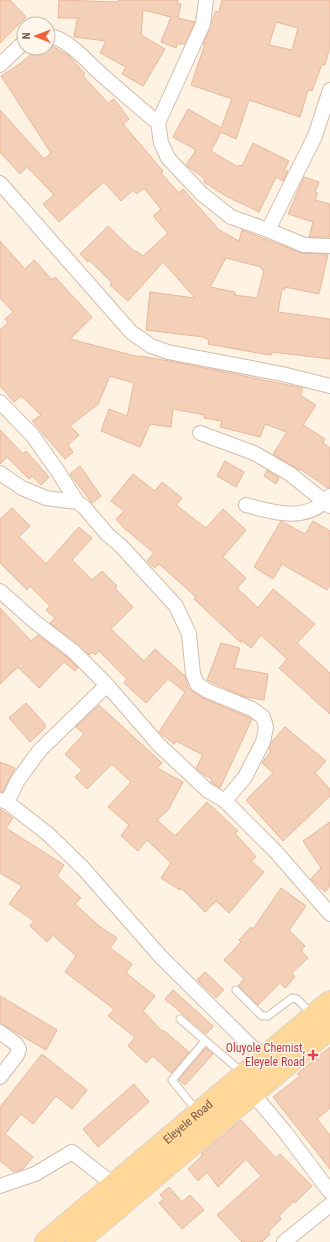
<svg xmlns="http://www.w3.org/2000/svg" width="330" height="1242" font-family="'Roboto Condensed',sans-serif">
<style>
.building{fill:#f5d0b9;stroke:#e9b698;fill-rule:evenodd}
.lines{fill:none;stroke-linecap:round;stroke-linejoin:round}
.service-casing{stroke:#d2bcab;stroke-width:9}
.minor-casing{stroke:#d2bcab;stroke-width:16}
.primary-casing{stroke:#dcd4cf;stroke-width:24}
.service{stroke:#fff;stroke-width:7}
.minor{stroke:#fff;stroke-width:14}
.primary{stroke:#ffd799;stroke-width:22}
.health-dot{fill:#e0444e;stroke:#fff7eb;stroke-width:1.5}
.labels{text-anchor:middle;stroke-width:3;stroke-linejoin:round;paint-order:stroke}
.health-label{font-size:12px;fill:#be3a42;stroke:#fff7eb;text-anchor:end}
.street-label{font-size:12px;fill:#785847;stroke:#fff7eb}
</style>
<rect width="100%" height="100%" fill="#fef3e3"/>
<!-- building -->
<path class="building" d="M 0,0 L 10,0 L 26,17 L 0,43 Z
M 59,0 L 118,2 L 118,0 L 178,0 L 177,3 L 181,4 L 178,18 L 195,22 L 185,44 L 177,44 L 176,48 L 161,42 L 171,17 L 143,10 L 141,35 L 165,49 L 143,86 L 122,74 L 126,67 L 100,53 L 106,41 L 74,37 L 77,20 L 79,18 L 58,18 Z
M 222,0 L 330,0 L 330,47 L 325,65 L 322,64 L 312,91 L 308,90 L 300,117 L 249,100 L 236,139 L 221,132 L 211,151 L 238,167 L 239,165 L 242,166 L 253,143 L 289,161 L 284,170 L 288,171 L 283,181 L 276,177 L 259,212 L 224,195 L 204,182 L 205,179 L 186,165 L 196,150 L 173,137 L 188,109 L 221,128 L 232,99 L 191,85 L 205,44 L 203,44 L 216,11 L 219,12 ZM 276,22 L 298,28 L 292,50 L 269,45 Z
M 49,44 L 69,56 L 85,74 L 83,76 L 108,103 L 114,99 L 129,119 L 123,124 L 163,171 L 161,173 L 179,193 L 183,189 L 219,230 L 239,241 L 242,230 L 301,253 L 328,254 L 319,294 L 285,287 L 285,290 L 282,289 L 278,312 L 330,319 L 330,359 L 272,352 L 271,355 L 258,353 L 208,344 L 209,340 L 203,337 L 146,330 L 150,292 L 195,298 L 163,262 L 128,301 L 110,285 L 112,283 L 89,260 L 88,262 L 80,254 L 108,226 L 135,252 L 136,251 L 143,256 L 168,233 L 153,216 L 161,209 L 144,188 L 137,194 L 133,190 L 121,201 L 104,182 L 59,222 L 43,204 L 54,195 L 27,167 L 20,174 L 0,152 L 0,110 L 44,159 L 51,153 L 1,76 L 21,63 L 38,48 L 48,48 ZM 226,258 L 261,267 L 261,269 L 264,270 L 257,298 L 235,295 L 235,292 L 210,287 Z
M 304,177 L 319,182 L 315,192 L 318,193 L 315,200 L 330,204 L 330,237 L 309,237 L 313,222 L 288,214 Z
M 0,241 L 25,269 L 34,260 L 52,280 L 55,277 L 92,317 L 70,339 L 139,357 L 140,356 L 175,362 L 303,388 L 300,395 L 316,405 L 303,425 L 325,439 L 323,443 L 330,448 L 330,488 L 328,488 L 300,469 L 299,470 L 273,454 L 287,432 L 265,424 L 260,437 L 220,427 L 222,421 L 204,418 L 205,415 L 173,409 L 171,427 L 150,424 L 140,447 L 101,431 L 109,409 L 127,416 L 134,383 L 110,376 L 98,404 L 70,426 L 79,435 L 68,445 L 73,452 L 65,459 L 32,421 L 41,415 L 21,396 L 14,402 L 0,386 L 0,330 L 8,323 L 5,319 L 13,312 L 0,298 Z
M 0,430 L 23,454 L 26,451 L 49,477 L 41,485 L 32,476 L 29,479 L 7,457 L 0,464 Z
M 225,461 L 244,472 L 236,487 L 217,476 Z
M 80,466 L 101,496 L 92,503 L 70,474 Z
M 267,470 L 279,478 L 276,484 L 264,476 Z
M 133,474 L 155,491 L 162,482 L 182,498 L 176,505 L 206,528 L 223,509 L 246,530 L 223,557 L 246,578 L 237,588 L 258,608 L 273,589 L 315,624 L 297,643 L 330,673 L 330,714 L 279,668 L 287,659 L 261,635 L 251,648 L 241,640 L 241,643 L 194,599 L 196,597 L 159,564 L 155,568 L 147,561 L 154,553 L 124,528 L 116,519 L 124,511 L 111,501 Z
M 12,508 L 30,526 L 19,537 L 46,564 L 79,527 L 92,538 L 72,560 L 92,580 L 102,571 L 117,586 L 115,588 L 133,607 L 111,629 L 144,661 L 155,649 L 185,676 L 188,687 L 192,691 L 205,699 L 252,719 L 220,788 L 211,782 L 212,779 L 204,775 L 196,768 L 203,755 L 176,741 L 174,744 L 159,732 L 185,692 L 168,679 L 146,703 L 124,683 L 127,679 L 99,651 L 95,655 L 92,652 L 89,655 L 50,623 L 55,618 L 46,610 L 50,606 L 30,586 L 27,590 L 0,563 L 0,519 Z
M 281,521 L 305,534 L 313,521 L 330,531 L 330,584 L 327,590 L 282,564 L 273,579 L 254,567 Z
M 0,608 L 31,641 L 38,635 L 67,657 L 78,668 L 75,671 L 64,662 L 39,688 L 18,667 L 0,684 Z
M 221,643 L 240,648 L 234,668 L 268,674 L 264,700 L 245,697 L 207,680 Z
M 26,703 L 45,724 L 45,728 L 30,742 L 9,718 Z
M 99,705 L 162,763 L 157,768 L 183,782 L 168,810 L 157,820 L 175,836 L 207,802 L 238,831 L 235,833 L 256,857 L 251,861 L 264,872 L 229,913 L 216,901 L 205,912 L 181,888 L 180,890 L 161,878 L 171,863 L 147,840 L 138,851 L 121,836 L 129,825 L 108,807 L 131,782 L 112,764 L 87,789 L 75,777 L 82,770 L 65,754 L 84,734 L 76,727 Z
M 285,727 L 326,761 L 315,773 L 330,789 L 330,796 L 283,841 L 246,800 L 273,773 L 262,763 L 271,751 L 269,749 L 271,743 Z
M 0,762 L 15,768 L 3,792 L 0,792 Z
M 0,809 L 13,818 L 6,828 L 64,865 L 57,876 L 81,898 L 75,904 L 99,926 L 117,938 L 110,948 L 132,964 L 126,973 L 155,996 L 143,1011 L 162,1031 L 163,1030 L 189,1052 L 171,1073 L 153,1056 L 146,1063 L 128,1046 L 135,1037 L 108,1016 L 114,1009 L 65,972 L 76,956 L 53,935 L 47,942 L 30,926 L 34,921 L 9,904 L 22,886 L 0,873 Z
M 330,822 L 330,886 L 325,892 L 311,879 L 321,868 L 303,841 Z
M 281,888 L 306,906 L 289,930 L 305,946 L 301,951 L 308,958 L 292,973 L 295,977 L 285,988 L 280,983 L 258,1005 L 238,986 L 244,979 L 224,960 L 241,942 L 239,940 L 251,927 L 253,929 Z
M 205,972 L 224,990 L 216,998 L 197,980 Z
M 173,990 L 213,1026 L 206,1034 L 165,999 Z
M 0,996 L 57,1030 L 46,1050 L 0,1023 Z
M 330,1047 L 330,1108 L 317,1119 L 330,1135 L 330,1169 L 273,1097 L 300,1076 L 297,1074 Z
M 206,1048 L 213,1054 L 185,1085 L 179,1080 Z
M 42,1054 L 87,1090 L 72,1109 L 56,1096 L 33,1124 L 21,1114 L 5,1134 L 33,1157 L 23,1169 L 14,1172 L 0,1161 L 0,1107 Z
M 134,1084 L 149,1102 L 98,1147 L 83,1129 Z
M 241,1120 L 276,1158 L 280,1154 L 312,1186 L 295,1203 L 294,1201 L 279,1216 L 281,1219 L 268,1232 L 270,1234 L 262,1242 L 242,1242 L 217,1215 L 261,1176 L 246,1159 L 218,1187 L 207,1172 L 198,1181 L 188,1169 L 203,1155 L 201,1154 Z
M 169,1187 L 182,1202 L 190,1195 L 204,1210 L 182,1229 L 159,1203 L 164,1199 L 160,1195 Z"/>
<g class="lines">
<!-- service casing -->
<g class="service-casing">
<path id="service" d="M 236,990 L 262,1016 L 268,1016 L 292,998 L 297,999 L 312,1014
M 180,1019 L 243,1073
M 197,1111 L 172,1080 L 205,1041"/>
</g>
<!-- minor casing -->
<g class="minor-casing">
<path id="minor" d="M 48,35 C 71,41 85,60 102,75 C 120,91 139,107 158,123 L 161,143 L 168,158 L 202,194 L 231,217 L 268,230 L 304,245 L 330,246
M 0,65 L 24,42
M 158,123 L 203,24 L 206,0
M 0,183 L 131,332 L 151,346 L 168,352 L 282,374 L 330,386
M 268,230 L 315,136 L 330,90
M 0,402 L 33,436 L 59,473 L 77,502
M 200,433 L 254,453 L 290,474 L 330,506
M 0,473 L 22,488 L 46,498 L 77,502 L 84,507 L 107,534 L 121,546 L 176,606 L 189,634 L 193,674 L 197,684 L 208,691 L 252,709 L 263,717 L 266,727 L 263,742 L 245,777 L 225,801
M 246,505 C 275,513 308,523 330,496
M 0,591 L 35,622 L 73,651 L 107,685 L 159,745 L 207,790 L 225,801 L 276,852 L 330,914
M 0,800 L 7,802 L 48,834 L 83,868 L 161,957 L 263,1058
M 7,802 L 18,780 L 40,750 L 107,685
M 0,1032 L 16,1044 L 19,1049 L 17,1055 L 0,1077
M 253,1094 L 285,1132 L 330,1192
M 0,1186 L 35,1174 L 72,1152 L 114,1185
M 284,1242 L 330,1205"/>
</g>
<!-- primary casing -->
<g class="primary-casing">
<g id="primary">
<path id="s1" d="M 46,1242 L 330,1002"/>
<path d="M 77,1242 L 330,1028"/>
</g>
</g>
<!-- service -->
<use href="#service" class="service"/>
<!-- minor -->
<use href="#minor" class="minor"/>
<!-- primary -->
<use href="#primary" class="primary"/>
</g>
<!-- markers -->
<path class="health-dot" d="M311 1049h4v4h4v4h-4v4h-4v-4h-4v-4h4z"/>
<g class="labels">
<!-- health labels -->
<g class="health-label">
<text x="305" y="1052">Oluyole Chemist,<tspan x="305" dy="14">Eleyele Road</tspan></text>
</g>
<!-- street labels -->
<g class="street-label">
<text dy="4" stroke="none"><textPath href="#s1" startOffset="186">Eleyele Road</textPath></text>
</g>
</g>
<!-- north arrow -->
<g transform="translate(36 36) rotate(271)"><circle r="19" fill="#fff7eb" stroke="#c9b7a9"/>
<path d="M0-3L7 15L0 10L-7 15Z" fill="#f06440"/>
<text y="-6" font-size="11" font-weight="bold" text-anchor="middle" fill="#785847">N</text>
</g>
</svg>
